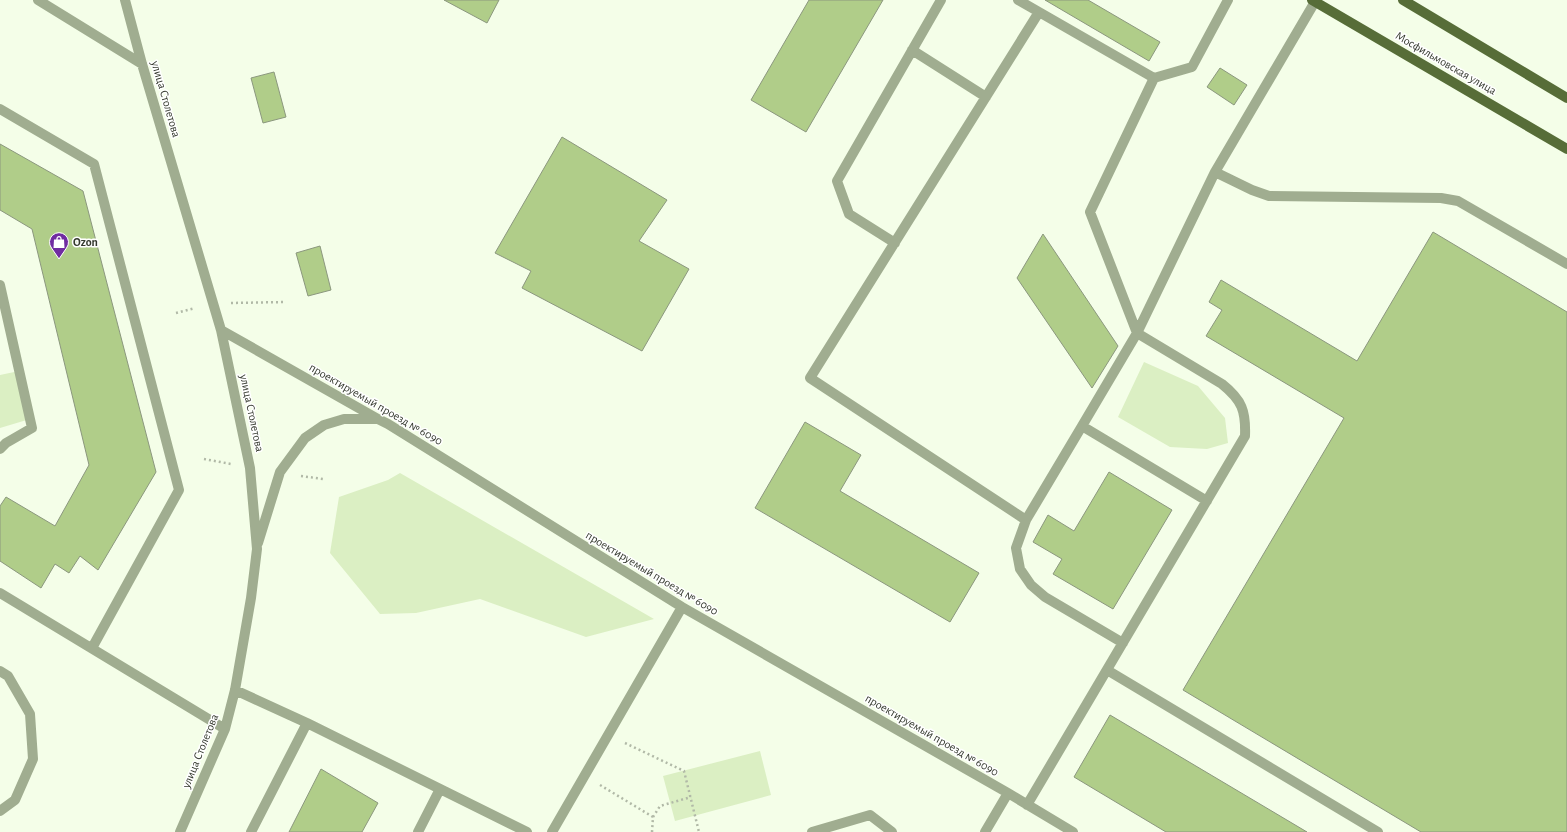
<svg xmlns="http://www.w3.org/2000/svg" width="1567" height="832" font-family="'Alegreya Sans',sans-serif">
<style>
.green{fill:#dbefc3}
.building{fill:#b0cd89;stroke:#8b977e}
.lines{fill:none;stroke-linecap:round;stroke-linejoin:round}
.path{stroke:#b1b9a7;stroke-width:2.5;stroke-dasharray:2 3;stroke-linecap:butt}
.minor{stroke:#a0ad90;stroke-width:10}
.major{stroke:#576d38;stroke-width:10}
.labels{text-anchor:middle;stroke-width:3;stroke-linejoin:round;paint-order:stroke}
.street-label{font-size:12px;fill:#34392e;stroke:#fff}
.poi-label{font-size:12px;font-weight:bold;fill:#34392e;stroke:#fff;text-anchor:start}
</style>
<rect width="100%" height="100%" fill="#f4fee8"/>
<!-- green -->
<path class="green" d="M 1144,362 L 1198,386 L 1225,418 L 1228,443 L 1207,449 L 1170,447 L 1118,417 Z
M 19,371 L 30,419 L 0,428 L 0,375 Z
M 400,473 L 654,619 L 586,637 L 480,599 L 416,613 L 380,614 L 330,553 L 339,497 L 388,480 Z
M 760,751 L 771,795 L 675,821 L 663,776 Z"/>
<!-- building -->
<path class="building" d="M 444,0 L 499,0 L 487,23 Z
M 809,0 L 883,0 L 806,132 L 751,100 Z
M 1045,0 L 1088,0 L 1160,42 L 1149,61 Z
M 1220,68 L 1247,85 L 1234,105 L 1207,87 Z
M 274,72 L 286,117 L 263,123 L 251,78 Z
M 562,137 L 667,200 L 639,241 L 689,269 L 642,351 L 522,288 L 531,271 L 495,253 Z
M 0,144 L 83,191 L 156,472 L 98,570 L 80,556 L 69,573 L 55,564 L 41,588 L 0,561 L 0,506 L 6,497 L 55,526 L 89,465 L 32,229 L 0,210 Z
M 1433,232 L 1567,312 L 1567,832 L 1421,832 L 1183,690 L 1344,418 L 1206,336 L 1222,310 L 1209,302 L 1221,280 L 1357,361 Z
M 1043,234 L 1118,346 L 1092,388 L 1017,278 Z
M 320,246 L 331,290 L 308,296 L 296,253 Z
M 805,422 L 861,455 L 840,491 L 979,573 L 950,622 L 755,508 Z
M 1109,472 L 1172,510 L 1113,609 L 1053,574 L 1062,559 L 1033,542 L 1048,515 L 1074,531 Z
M 1110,715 L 1307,832 L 1166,832 L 1074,777 Z
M 321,769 L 378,803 L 362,832 L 289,832 Z"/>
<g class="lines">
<!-- path -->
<path class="path" d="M 231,303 L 286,302
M 176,313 L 195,308
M 204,459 L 231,464
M 301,476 L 323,479
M 625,743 L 684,771 L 699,832
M 600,785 L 653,817 L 652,832
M 653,817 L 660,806 L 691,797"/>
<!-- minor -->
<path class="minor" d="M 38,0 L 142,64
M 125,0 L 142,64 L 221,330 L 250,468 L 257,549 L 251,598 L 235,690 L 225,729 L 180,832
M 1018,0 L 1039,12 L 810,378 L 1026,520
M 912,50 L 986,97
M 1154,78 L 1192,67 L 1228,0
M 0,109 L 94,164 L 179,490 L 92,648
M 1215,172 L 1252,190 L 1269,196 L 1441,198 L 1458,201 L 1567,264
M 895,243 L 849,214 L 837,181 L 941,0
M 0,285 L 32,428 L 6,443 L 0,449
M 221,330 L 378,419 L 388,424 L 682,607 L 1008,793 L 1073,832
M 1082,426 L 1026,520 L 1016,548 L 1020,569 L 1031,585 L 1045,597 L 1123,643
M 1207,501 L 1082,426 L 1137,333 L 1215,172 L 1316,0
M 258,543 L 280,472 L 305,438 L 324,425 L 344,419 L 377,419
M 0,593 L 225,729
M 1107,670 L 1378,832
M 0,671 L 8,676 L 30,714 L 33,759 L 15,800 L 0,811
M 235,690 L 307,723 L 527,832
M 1027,805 L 1245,436 C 1246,411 1242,400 1222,384 L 1137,333 L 1090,212 L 1154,78 L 1039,12
M 251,832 L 307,723
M 418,832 L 440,789
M 552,832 L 682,607
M 812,832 L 870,815 L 892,832
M 985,832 L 1008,793"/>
<!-- major -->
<path class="major" d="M 1312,0 L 1567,149
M 1403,0 L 1567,98"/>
</g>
<!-- icons -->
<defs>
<g id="shop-pin" transform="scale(1)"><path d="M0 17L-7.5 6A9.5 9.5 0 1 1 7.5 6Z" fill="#702ca1" stroke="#fff"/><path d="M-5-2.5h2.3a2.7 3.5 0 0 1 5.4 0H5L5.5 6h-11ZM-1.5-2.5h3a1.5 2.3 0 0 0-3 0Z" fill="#fff"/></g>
</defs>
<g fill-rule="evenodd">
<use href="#shop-pin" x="59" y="242"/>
</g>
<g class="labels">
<!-- street labels -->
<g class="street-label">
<text transform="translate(1446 63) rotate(30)" y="4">Мосфильмовская улица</text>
<text transform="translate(166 99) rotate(74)" y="4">улица Столетова</text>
<text transform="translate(376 404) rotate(30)" y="4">проектируемый проезд № 6090</text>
<text transform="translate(252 413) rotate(78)" y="4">улица Столетова</text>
<text transform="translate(652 573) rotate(31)" y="4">проектируемый проезд № 6090</text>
<text transform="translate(932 735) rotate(30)" y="4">проектируемый проезд № 6090</text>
<text transform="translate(200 751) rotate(-68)" y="4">улица Столетова</text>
</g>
<!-- poi labels -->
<g class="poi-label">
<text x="73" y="246">Ozon</text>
</g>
</g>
</svg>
